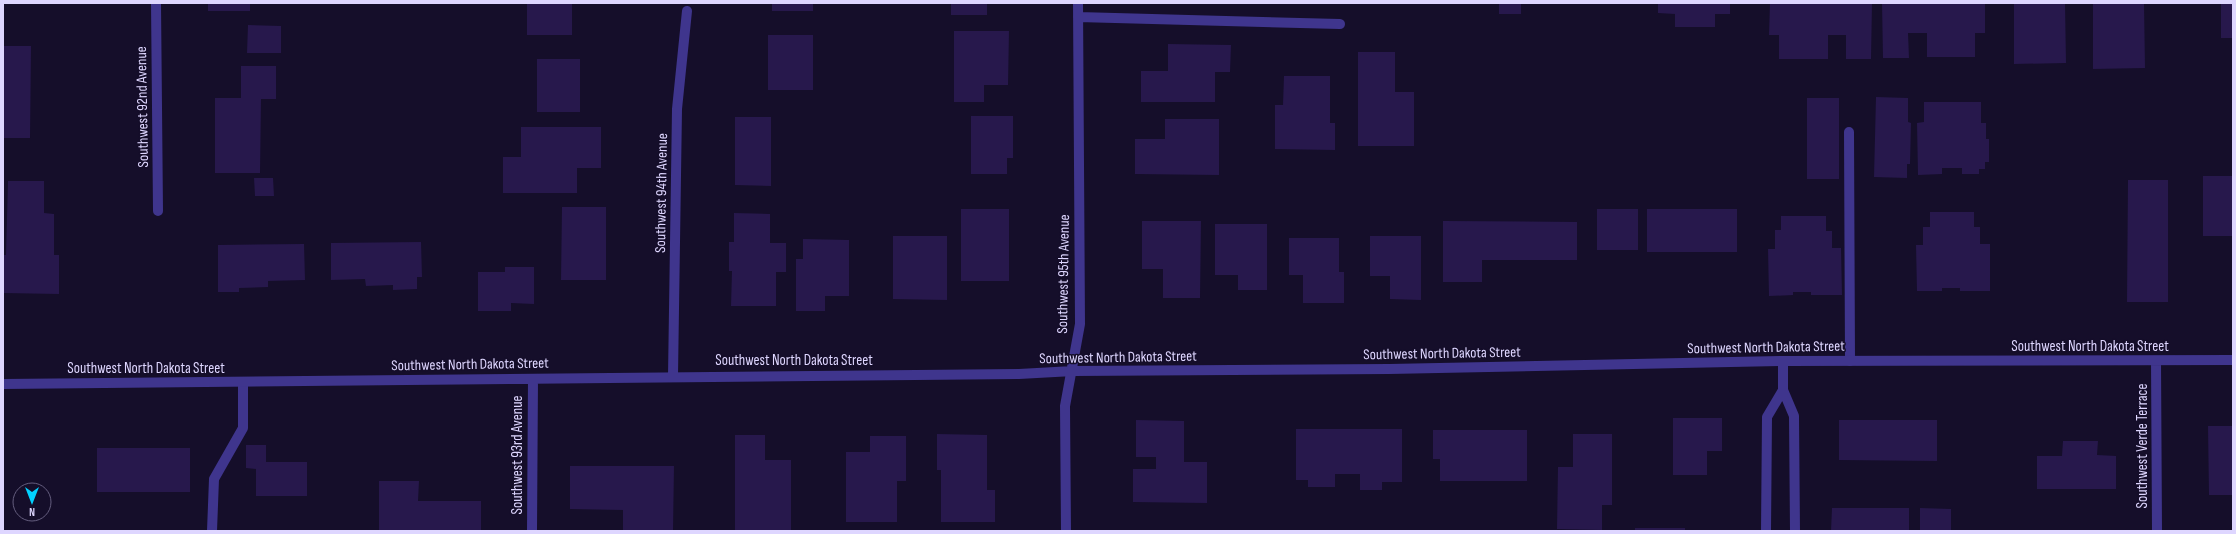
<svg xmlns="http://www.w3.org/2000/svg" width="2236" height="534" font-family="'Sofia Sans Condensed',sans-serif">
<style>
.building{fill:#27184c}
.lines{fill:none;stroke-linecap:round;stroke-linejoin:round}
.lane{stroke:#3f358d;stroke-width:10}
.street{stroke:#3f358d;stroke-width:10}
.labels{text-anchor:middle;stroke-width:3;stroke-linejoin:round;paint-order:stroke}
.street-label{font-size:15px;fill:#ded6ff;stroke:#150e2a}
</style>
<rect width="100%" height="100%" fill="#150e2a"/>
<!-- building -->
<path class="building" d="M 208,3 L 250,3 L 250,11 L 208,11 Z
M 527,3 L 572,3 L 572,35 L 527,35 Z
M 772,3 L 813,3 L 813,11 L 772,11 Z
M 951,3 L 987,3 L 987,15 L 951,15 Z
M 1499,3 L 1521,3 L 1521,14 L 1499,14 Z
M 1658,3 L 1730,3 L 1730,14 L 1715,14 L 1715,27 L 1675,27 L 1675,14 L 1658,13 Z
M 1770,3 L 1872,3 L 1871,59 L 1846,59 L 1846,35 L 1828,35 L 1828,59 L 1779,59 L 1779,35 L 1769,35 Z
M 1882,3 L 1985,3 L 1985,33 L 1975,33 L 1975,57 L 1927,57 L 1927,33 L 1908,33 L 1909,58 L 1883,58 Z
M 2014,3 L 2065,3 L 2066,63 L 2014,64 Z
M 2093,3 L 2144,3 L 2145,68 L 2093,69 Z
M 2221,3 L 2233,3 L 2233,38 L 2221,38 Z
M 248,25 L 281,26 L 281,53 L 247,53 Z
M 954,31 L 1009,31 L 1008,85 L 984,85 L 984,102 L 954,102 Z
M 768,35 L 813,35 L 813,90 L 768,90 Z
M 1168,44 L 1231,45 L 1230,72 L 1215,72 L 1215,102 L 1141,102 L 1141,71 L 1168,71 Z
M 3,46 L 31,46 L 30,138 L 3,138 Z
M 1358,52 L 1395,52 L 1395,92 L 1414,92 L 1414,146 L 1358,146 Z
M 537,59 L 580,59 L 580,112 L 537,112 Z
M 241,66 L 276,66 L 276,99 L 261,99 L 260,173 L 215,173 L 215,98 L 241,98 Z
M 1284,76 L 1330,76 L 1330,123 L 1335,123 L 1335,150 L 1275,149 L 1275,105 L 1283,105 Z
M 1876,97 L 1908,98 L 1908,122 L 1911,123 L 1910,164 L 1907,164 L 1907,178 L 1874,177 Z
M 1807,98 L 1839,98 L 1839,179 L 1807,179 Z
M 1924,102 L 1981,102 L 1981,123 L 1986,123 L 1986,139 L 1989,139 L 1989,162 L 1985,162 L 1985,169 L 1979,169 L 1979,174 L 1962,174 L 1962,168 L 1942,168 L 1942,174 L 1918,175 L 1917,123 L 1924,122 Z
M 971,116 L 1013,116 L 1013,158 L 1007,158 L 1007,174 L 971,174 Z
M 735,117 L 771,117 L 771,186 L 735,185 Z
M 1165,119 L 1219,119 L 1219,175 L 1135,174 L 1135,139 L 1165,139 Z
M 521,127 L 601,127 L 601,168 L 577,168 L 577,193 L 503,193 L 503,157 L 521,157 Z
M 2203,176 L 2233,176 L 2233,236 L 2203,236 Z
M 254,178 L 273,178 L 274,196 L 255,196 Z
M 2128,180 L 2168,180 L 2168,302 L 2127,302 Z
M 8,181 L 44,181 L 44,213 L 54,214 L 54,255 L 59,255 L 59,294 L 3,293 L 3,255 L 6,255 Z
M 562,207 L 606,207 L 606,280 L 561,280 Z
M 961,209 L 1009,209 L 1009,281 L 961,281 Z
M 1597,209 L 1638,209 L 1638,250 L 1597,250 Z
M 1647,209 L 1737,209 L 1737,252 L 1647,252 Z
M 1930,212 L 1974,212 L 1974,227 L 1980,227 L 1980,244 L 1990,244 L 1990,291 L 1960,291 L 1960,288 L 1942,288 L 1942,291 L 1917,291 L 1916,245 L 1923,245 L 1923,227 L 1930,227 Z
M 734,213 L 770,214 L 770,243 L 786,243 L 786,272 L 776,272 L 776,306 L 731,306 L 732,271 L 729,271 L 729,242 L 734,242 Z
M 1781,216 L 1826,216 L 1826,231 L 1832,231 L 1832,248 L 1841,248 L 1842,295 L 1811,295 L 1811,292 L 1793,292 L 1793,295 L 1769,296 L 1768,249 L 1775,249 L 1775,230 L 1781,230 Z
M 1142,221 L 1201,221 L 1200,298 L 1163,298 L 1163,269 L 1142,269 Z
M 1443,221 L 1577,222 L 1577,260 L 1482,260 L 1482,282 L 1443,282 Z
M 1215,224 L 1267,224 L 1267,290 L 1238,290 L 1238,275 L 1215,275 Z
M 893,236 L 947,236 L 947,300 L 893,299 Z
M 1370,236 L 1421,236 L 1421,300 L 1390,299 L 1390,276 L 1370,276 Z
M 1289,238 L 1339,238 L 1339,272 L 1344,272 L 1344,303 L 1303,303 L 1303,275 L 1289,275 Z
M 803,239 L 849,240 L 849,296 L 825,296 L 825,311 L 796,311 L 796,259 L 803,259 Z
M 421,242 L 422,277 L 417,277 L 417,289 L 393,290 L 393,285 L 366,286 L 365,279 L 331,280 L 331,243 Z
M 304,244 L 305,280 L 268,281 L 268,287 L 239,288 L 239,292 L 218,292 L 218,245 Z
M 505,267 L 534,267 L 534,304 L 511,303 L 511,311 L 478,311 L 478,272 L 505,272 Z
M 1673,418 L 1722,418 L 1722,451 L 1707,451 L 1707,475 L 1673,475 Z
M 1136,420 L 1184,421 L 1184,462 L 1207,462 L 1207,503 L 1133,502 L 1133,469 L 1156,469 L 1156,457 L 1136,457 Z
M 1839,420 L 1937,420 L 1937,461 L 1839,460 Z
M 2208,426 L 2233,426 L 2233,495 L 2209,495 Z
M 1296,429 L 1402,429 L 1402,482 L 1382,482 L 1382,490 L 1360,490 L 1360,474 L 1335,474 L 1335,487 L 1308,487 L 1308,480 L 1296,480 Z
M 1433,430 L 1527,430 L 1527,481 L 1440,481 L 1440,459 L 1433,459 Z
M 937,434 L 987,435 L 987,490 L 995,490 L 995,522 L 941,522 L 941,470 L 937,470 Z
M 1573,434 L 1612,434 L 1612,505 L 1602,505 L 1602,530 L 1557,529 L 1558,467 L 1573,467 Z
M 735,435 L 765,435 L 765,460 L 791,460 L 791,531 L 735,531 Z
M 870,436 L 906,436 L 906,481 L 897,481 L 897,522 L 846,522 L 846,452 L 870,452 Z
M 2063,441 L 2098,441 L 2097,455 L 2116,456 L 2116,489 L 2037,489 L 2037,456 L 2062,456 Z
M 246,445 L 266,445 L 266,462 L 307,462 L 307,496 L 256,496 L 256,469 L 246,468 Z
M 97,448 L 190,448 L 190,492 L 97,492 Z
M 570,466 L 674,466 L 673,531 L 623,531 L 623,510 L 570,509 Z
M 379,481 L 419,481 L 418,501 L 481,501 L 481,531 L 379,531 Z
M 1832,508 L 1909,508 L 1909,531 L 1831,531 Z
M 1920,508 L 1951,509 L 1951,531 L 1920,531 Z
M 1635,528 L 1685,528 L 1685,531 L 1635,531 Z"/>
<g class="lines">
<!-- lane -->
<path class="lane" d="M 1849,132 L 1850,361
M 1783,361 L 1783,390 L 1794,416 L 1795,531
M 212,531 L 214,479 L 243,428 L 243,382
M 1766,531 L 1767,417 L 1783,390"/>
<!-- street -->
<path class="street" d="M 156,3 L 158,211
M 1078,17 L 1340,24
M 2156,361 L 2157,531
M 673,376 L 677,109 L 687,11
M 3,384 L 1019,374 L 1073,371 L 1389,369 L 1783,361 L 2233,360
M 532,531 L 533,379
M 1066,531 L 1065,406 L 1080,324 L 1078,3"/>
</g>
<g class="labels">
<!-- street labels -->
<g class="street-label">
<text transform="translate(142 107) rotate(-91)" y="5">Southwest 92nd Avenue</text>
<text transform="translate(661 193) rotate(-89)" y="5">Southwest 94th Avenue</text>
<text transform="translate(1063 274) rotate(-89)" y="5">Southwest 95th Avenue</text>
<text x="2090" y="351">Southwest North Dakota Street</text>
<text transform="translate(1766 347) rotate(-1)" y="5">Southwest North Dakota Street</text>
<text transform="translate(1442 353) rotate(-1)" y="5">Southwest North Dakota Street</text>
<text transform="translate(1118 357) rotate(-1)" y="5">Southwest North Dakota Street</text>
<text x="794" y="365">Southwest North Dakota Street</text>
<text transform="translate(470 364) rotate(-1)" y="5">Southwest North Dakota Street</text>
<text x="146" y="373">Southwest North Dakota Street</text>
<text transform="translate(2142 446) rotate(-90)" y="5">Southwest Verde Terrace</text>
<text transform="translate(517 455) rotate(-90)" y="5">Southwest 93rd Avenue</text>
</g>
</g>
<!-- border -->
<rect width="2236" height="534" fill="none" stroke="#ded6ff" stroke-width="8"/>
<!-- north arrow -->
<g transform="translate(32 502) rotate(180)"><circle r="19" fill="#150e2a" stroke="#655e7f"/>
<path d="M0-3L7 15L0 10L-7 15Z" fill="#02d1ff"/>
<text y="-6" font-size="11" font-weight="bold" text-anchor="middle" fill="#ded6ff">N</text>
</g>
</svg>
